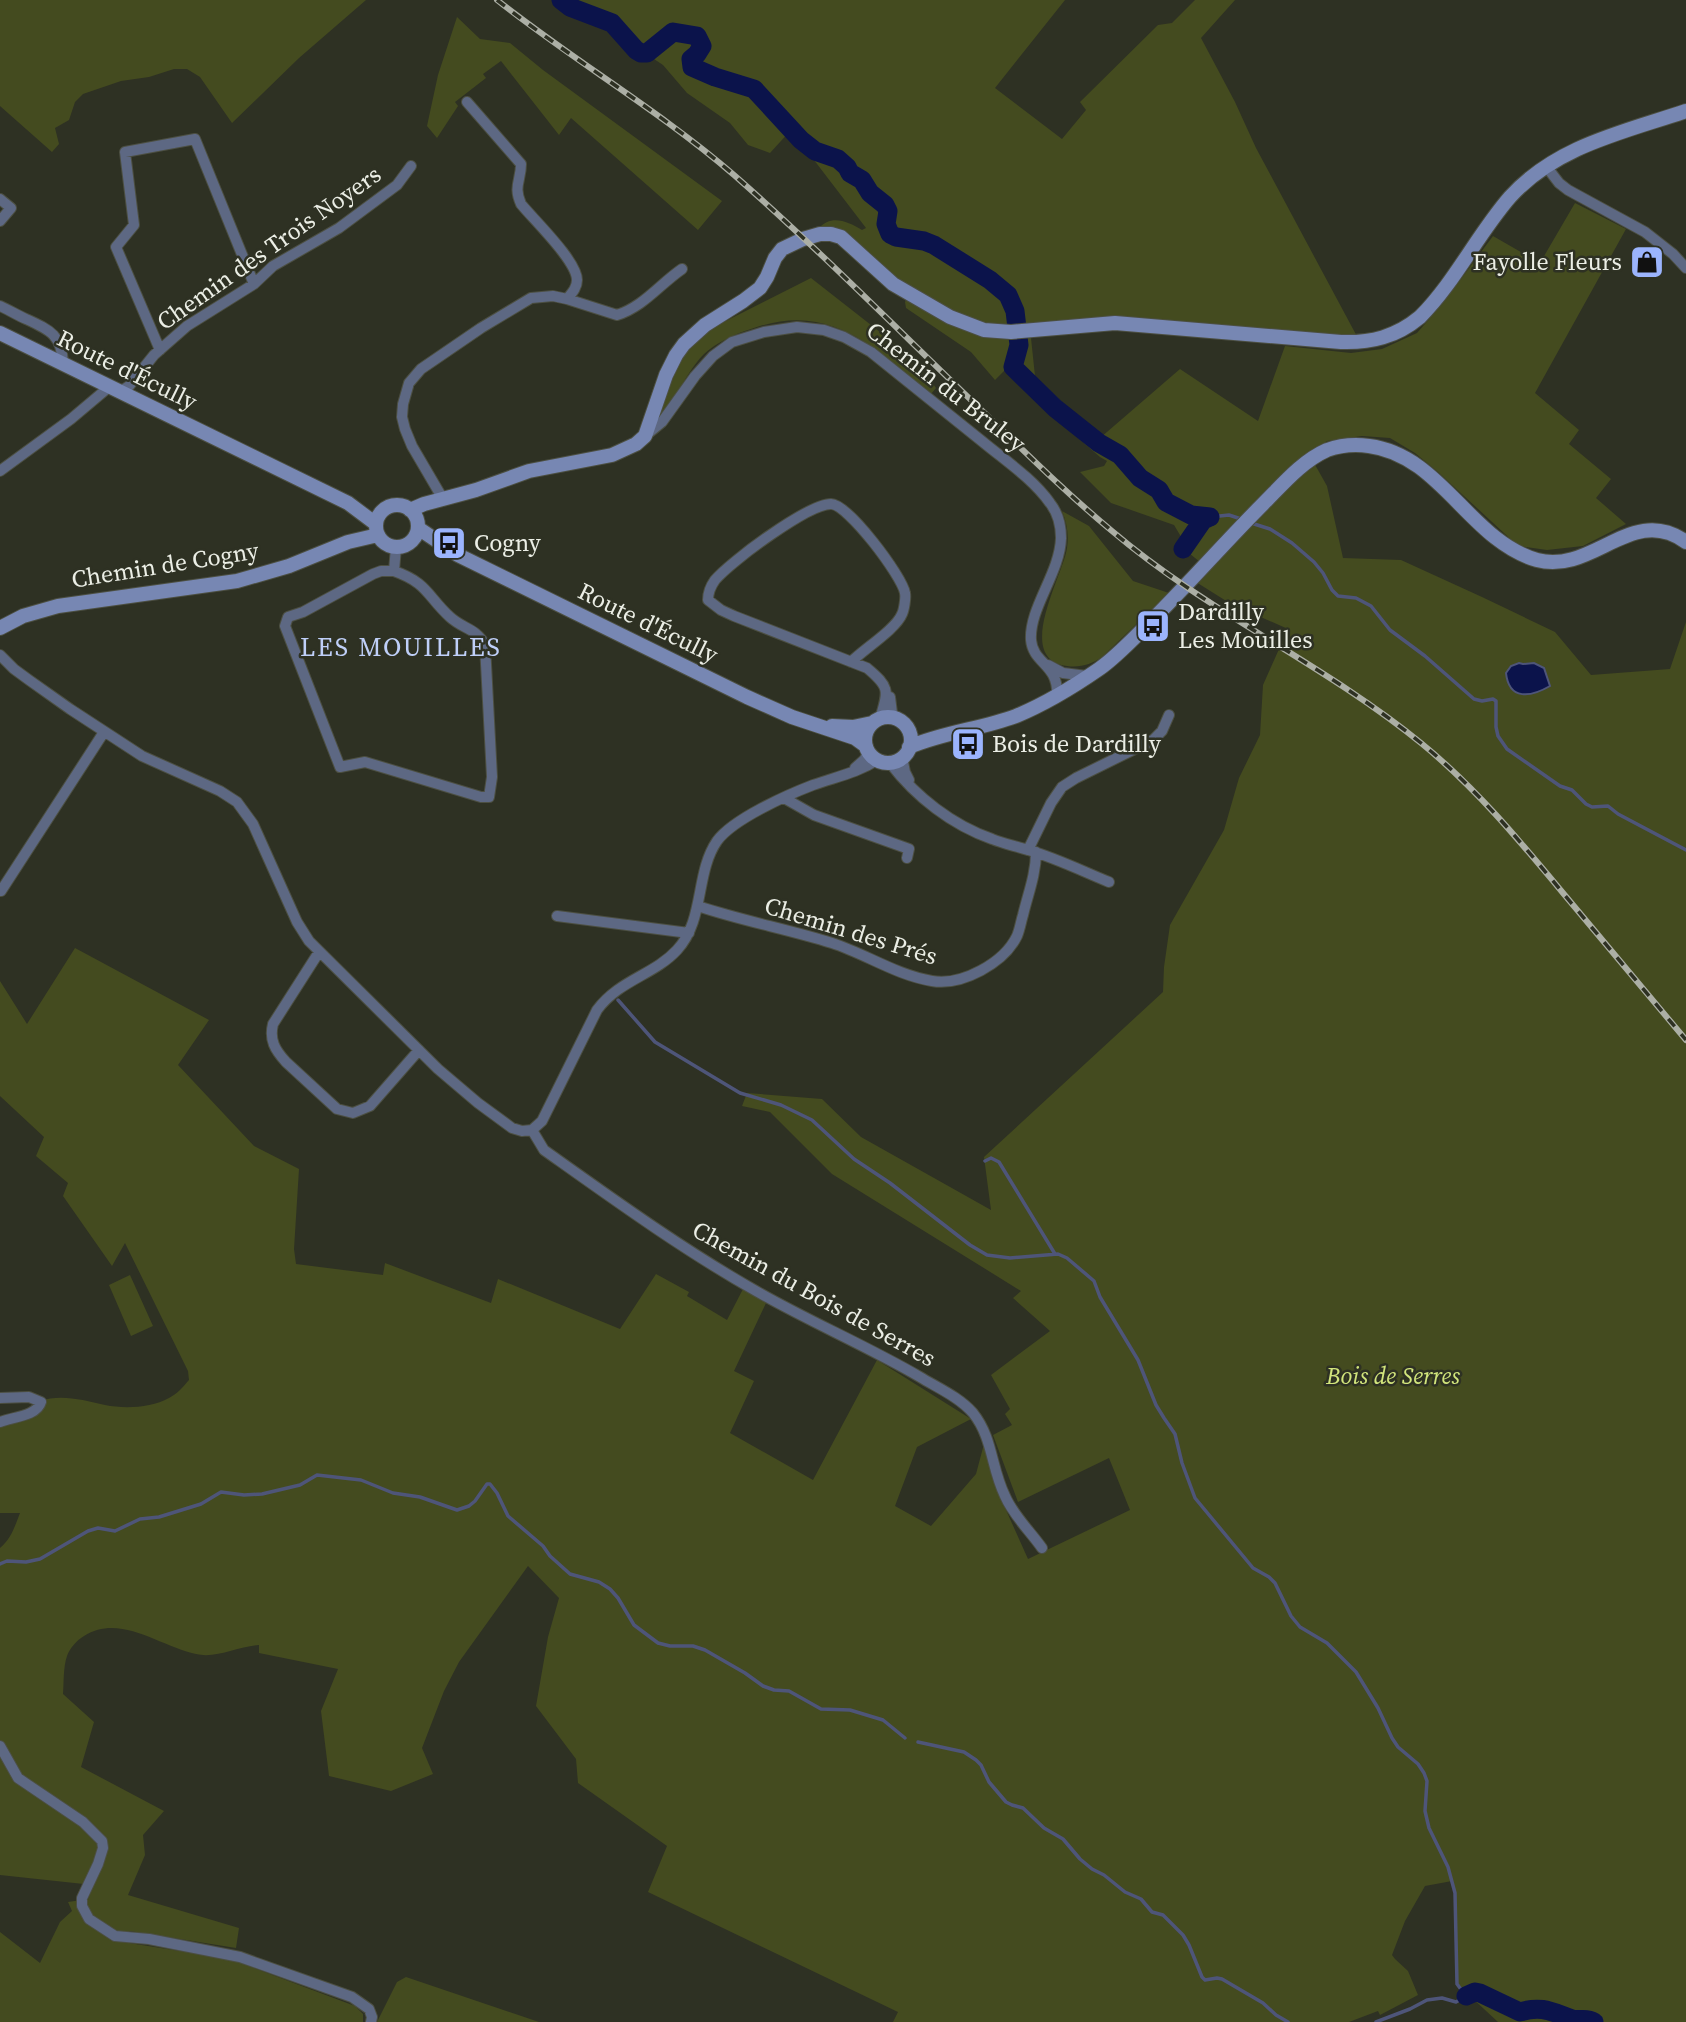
<svg xmlns="http://www.w3.org/2000/svg" width="1686" height="2022" font-family="'Source Serif 4',serif">
<style>
.green{fill:#444b1f}
.water{fill:#0b134b;stroke:#4e5579;stroke-width:2}
.lines{fill:none;stroke-linecap:round;stroke-linejoin:round}
.stream{stroke:#4e5579;stroke-width:3.5}
.river{stroke:#0b134b;stroke-width:19}
.street-casing{stroke:#4c4f42;stroke-width:12}
.secondary-casing{stroke:#4c4f42;stroke-width:16}
.street{stroke:#5d6883;stroke-width:10}
.secondary{stroke:#7787b3;stroke-width:14}
.rail-casing{stroke:#acafa5;stroke-width:6}
.rail{stroke:#2e3123;stroke-width:3.5;stroke-dasharray:10;stroke-linecap:butt}
.labels{text-anchor:middle;stroke-width:5;stroke-linejoin:round;paint-order:stroke}
.street-label{font-size:24px;fill:#ebeee5;stroke:#2e3123}
.poi-label{font-size:24px;fill:#ebeee5;stroke:#2e3123;text-anchor:start}
.park-label{font-size:24px;font-style:italic;fill:#d2e57c;stroke:#2e3123}
.neighbourhood-label{font-size:26px;letter-spacing:2px;fill:#bfcff8;stroke:#2e3123}
</style>
<rect width="100%" height="100%" fill="#2e3123"/>
<!-- green -->
<path class="green" d="M 0,0 L 366,0 L 299,58 L 232,123 L 200,77 L 187,69 L 174,69 L 149,77 L 121,81 L 83,94 L 75,102 L 69,120 L 55,128 L 59,144 L 52,152 L 0,106 Z
M 561,0 L 1065,0 L 995,88 L 1062,139 L 1086,110 L 1080,102 L 1158,25 L 1172,23 L 1195,0 L 1235,0 L 1201,38 L 1235,102 L 1256,148 L 1360,342 L 1115,323 L 1019,333 L 1031,338 L 1035,376 L 1100,438 L 1180,369 L 1258,421 L 1285,346 L 1351,353 L 1382,349 L 1417,333 L 1443,303 L 1493,236 L 1540,263 L 1575,203 L 1626,229 L 1535,393 L 1579,430 L 1569,444 L 1611,479 L 1596,498 L 1626,524 L 1583,546 L 1547,550 L 1518,546 L 1438,472 L 1415,453 L 1390,438 L 1362,436 L 1327,441 L 1309,454 L 1327,486 L 1343,558 L 1401,560 L 1482,597 L 1555,632 L 1591,675 L 1670,669 L 1686,622 L 1686,2022 L 1498,2022 L 1457,1984 L 1456,1905 L 1452,1881 L 1425,1886 L 1405,1921 L 1392,1955 L 1395,1959 L 1408,1971 L 1418,1995 L 1380,2015 L 1378,2011 L 1349,2022 L 893,2022 L 898,2012 L 648,1892 L 667,1846 L 578,1783 L 576,1759 L 536,1706 L 548,1637 L 559,1598 L 528,1566 L 459,1662 L 444,1691 L 422,1748 L 433,1774 L 391,1791 L 329,1776 L 321,1711 L 338,1669 L 259,1653 L 259,1645 C 239,1646 216,1659 196,1654 C 160,1647 121,1613 84,1636 C 76,1641 70,1648 67,1656 C 63,1668 64,1682 63,1694 L 94,1722 L 81,1767 L 164,1811 L 143,1835 L 145,1855 L 128,1895 L 239,1928 L 236,1948 L 130,1931 L 110,1940 L 199,1954 L 238,1962 L 355,2006 L 363,2014 L 363,2022 L 0,2022 L 0,1932 L 40,1963 L 60,1922 L 72,1911 L 68,1902 L 88,1899 L 93,1885 L 0,1875 L 0,1548 C 11,1539 15,1526 20,1513 L 0,1513 L 0,1422 L 35,1411 L 40,1401 C 61,1394 83,1400 105,1405 C 124,1409 151,1408 169,1398 C 177,1394 183,1387 189,1380 L 188,1371 L 125,1243 L 112,1266 L 63,1196 L 68,1183 L 36,1156 L 44,1137 L 0,1096 L 0,981 L 27,1024 L 75,948 L 209,1020 L 178,1065 L 254,1146 L 299,1169 L 294,1249 L 296,1264 L 383,1275 L 385,1263 L 491,1303 L 498,1279 L 620,1329 L 656,1274 L 689,1292 L 687,1296 L 727,1320 L 743,1289 L 767,1301 L 734,1371 L 754,1381 L 730,1433 L 813,1480 L 877,1360 L 971,1419 L 917,1447 L 895,1506 L 931,1526 L 976,1474 L 984,1444 L 1002,1501 L 1028,1559 L 1130,1510 L 1109,1458 L 1018,1502 L 993,1435 L 1012,1425 L 1005,1414 L 1010,1409 L 991,1375 L 1050,1331 L 1013,1298 L 1021,1291 L 832,1174 L 770,1112 L 742,1106 L 747,1093 L 822,1099 L 861,1137 L 991,1210 L 984,1157 L 1163,992 L 1164,967 L 1170,925 L 1224,830 L 1239,778 L 1260,735 L 1263,685 L 1288,629 L 1231,604 L 1188,577 L 1200,562 L 1179,545 L 1183,540 L 1174,525 L 1111,503 L 1080,472 L 1104,466 L 1107,461 L 1100,457 L 1078,438 L 1018,379 L 1011,364 L 995,380 L 971,352 L 906,308 L 905,302 L 909,294 L 818,229 C 831,214 847,221 862,230 L 866,228 L 791,130 L 770,153 L 748,145 L 730,123 L 687,93 L 663,65 L 645,53 L 636,50 L 612,23 L 570,7 Z
M 457,17 L 480,39 L 510,43 L 543,70 L 722,201 L 698,230 L 571,118 L 559,135 L 501,61 L 483,74 L 486,78 L 455,102 L 458,106 L 437,138 L 427,126 L 438,75 Z
M 811,278 L 917,361 L 936,388 L 931,394 C 875,348 830,300 751,329 C 735,334 717,342 704,354 C 693,365 685,380 677,393 C 671,402 664,411 658,419 L 661,402 L 685,350 L 712,328 Z
M 1062,511 L 1089,526 L 1133,581 L 1169,593 L 1102,657 C 1092,664 1080,668 1067,666 C 1013,659 1063,576 1067,548 C 1069,535 1067,523 1062,511 Z
M 130,1275 L 153,1326 L 131,1336 L 109,1285 Z
M 406,1977 L 539,2022 L 377,2022 L 397,1982 Z"/>
<!-- water -->
<path class="water" d="M 1519,663 L 1523,664 L 1534,663 L 1544,668 L 1550,686 C 1531,697 1509,701 1506,673 L 1511,666 Z"/>
<g class="lines">
<!-- stream -->
<path class="stream" d="M 1210,517 L 1229,515 L 1241,519
M 1251,523 L 1270,529 L 1292,543 L 1314,562 L 1323,573 L 1332,590 L 1338,596 L 1356,598 L 1371,606 L 1390,630 L 1425,656 L 1474,699 L 1482,701 L 1493,699 L 1496,701 L 1496,727 L 1498,736 L 1507,749 L 1560,786 L 1572,790 L 1586,804 L 1592,807 L 1608,806 L 1618,814 L 1686,850
M 618,1000 L 655,1042 L 740,1093 L 781,1105 L 812,1120 L 854,1159 L 890,1183 L 970,1245 L 987,1255 L 1010,1258 L 1058,1254 L 1067,1258 L 1094,1281 L 1100,1297 L 1138,1360 L 1156,1405 L 1164,1418 L 1175,1434 L 1182,1463 L 1195,1498 L 1253,1568 L 1269,1577 L 1275,1583 L 1291,1616 L 1300,1627 L 1327,1643 L 1356,1672 L 1378,1708 L 1392,1738 L 1398,1747 L 1418,1764 L 1424,1773 L 1427,1781 L 1425,1811 L 1429,1828 L 1448,1867 L 1455,1893 L 1457,1984 L 1466,1996 L 1456,2002 L 1442,1998 L 1427,2000 L 1410,2009 L 1376,2022
M 985,1161 L 991,1158 L 999,1162 L 1055,1254
M 0,1564 L 7,1561 L 26,1562 L 40,1559 L 88,1531 L 98,1528 L 115,1531 L 140,1519 L 159,1517 L 201,1504 L 221,1492 L 244,1495 L 262,1494 L 300,1485 L 317,1475 L 361,1480 L 393,1493 L 420,1497 L 457,1510 L 469,1506 L 475,1501 L 487,1484 L 490,1484 L 497,1493 L 508,1516 L 543,1546 L 550,1556 L 570,1574 L 599,1582 L 610,1589 L 618,1598 L 634,1625 L 658,1643 L 670,1646 L 693,1646 L 705,1650 L 745,1673 L 763,1686 L 774,1690 L 789,1691 L 821,1709 L 850,1710 L 883,1720 L 905,1738
M 918,1742 L 964,1752 L 976,1760 L 981,1765 L 989,1782 L 1006,1802 L 1012,1805 L 1023,1808 L 1044,1828 L 1063,1839 L 1080,1859 L 1092,1869 L 1104,1875 L 1125,1892 L 1141,1899 L 1152,1912 L 1163,1915 L 1183,1935 L 1189,1945 L 1202,1977 L 1205,1980 L 1217,1978 L 1222,1979 L 1263,2003 L 1276,2015 L 1288,2022"/>
<!-- river -->
<path class="river" d="M 561,0 L 570,7 L 612,23 L 636,50 L 641,53 L 647,53 L 673,32 L 697,36 L 702,46 L 697,54 L 691,59 L 692,67 L 715,77 L 754,89 L 801,140 L 815,151 L 838,159 L 847,167 L 850,173 L 862,180 L 870,193 L 885,205 L 888,211 L 886,224 L 890,234 L 896,237 L 924,241 L 934,245 L 990,280 L 1008,295 L 1015,311 L 1019,345 L 1013,367 L 1055,408 L 1099,443 L 1120,455 L 1140,478 L 1159,490 L 1166,502 L 1191,515 L 1210,517
M 1183,549 L 1203,520 L 1210,517
M 1466,1996 L 1475,1992 L 1480,1993 L 1520,2012 C 1542,2005 1552,2012 1572,2019 C 1580,2021 1586,2017 1594,2022"/>
<!-- street casing -->
<g class="street-casing">
<path id="street" d="M 1546,166 L 1559,183 L 1568,190 L 1645,232 L 1673,254 L 1686,268
M 0,199 L 11,208 L 0,221
M 567,299 L 617,315 C 643,307 660,284 682,269
M 0,306 C 9,310 17,315 26,319 C 50,330 62,335 63,364
M 160,350 L 116,247 L 134,225 L 125,152 L 195,139 L 254,284
M 120,392 L 129,386 L 154,355 L 187,326 L 254,284 L 273,266 L 339,228 L 397,185 L 411,166
M 645,436 L 662,422 L 695,376 L 713,356 L 732,342 L 764,332 L 797,327 L 824,330 L 844,337 L 871,352 C 908,382 946,412 983,442 C 1006,461 1033,479 1050,503 C 1058,513 1061,526 1061,538 C 1060,573 1029,608 1031,640 C 1033,664 1059,664 1057,696
M 0,471 L 71,419 L 109,387
M 443,499 L 412,446 L 405,429 L 402,417 L 403,404 L 409,383 L 421,369 L 481,328 L 531,298 L 553,296 L 567,299 C 572,293 577,288 577,280 C 577,261 534,220 521,204 C 513,186 521,181 521,164 L 467,102
M 394,571 L 381,571 L 373,574 L 303,612 L 288,617 L 285,626 L 340,767 L 365,762 L 481,797 L 489,797 L 492,777 L 485,645 C 476,628 463,629 450,617 C 427,596 428,583 394,571 L 396,547
M 0,655 L 14,669 L 29,680 L 70,709 L 142,756 L 220,791 L 237,802 L 253,824 L 297,922 L 309,941 L 438,1069 L 478,1103 L 512,1128 L 522,1131 L 532,1130
M 851,662 C 864,649 896,629 902,614 C 904,610 906,598 905,593 C 902,576 848,504 831,504 C 808,504 730,562 715,580 C 710,587 708,592 708,600 L 721,610 L 734,616 L 867,668 C 891,688 888,691 880,719
M 1048,665 L 1063,673 L 1087,676
M 890,697 L 892,713 L 898,720
M 902,757 L 905,772 L 909,780
M 890,763 C 916,797 952,825 992,839 C 1004,844 1016,846 1028,850 C 1056,858 1082,871 1109,882
M 855,768 L 864,760 L 869,753
M 784,798 L 814,815 L 909,849 L 907,858
M 1028,850 L 1051,803 L 1062,787 L 1076,778 L 1153,740 L 1162,731 L 1169,715
M 1,891 L 104,732
M 698,906 C 742,921 788,929 832,943 C 866,954 896,975 932,981 C 962,986 1004,963 1017,936 C 1020,929 1021,921 1023,915 C 1028,894 1036,874 1036,852
M 557,916 L 689,933
M 319,952 L 273,1024 C 269,1040 275,1050 286,1062 L 337,1109 L 353,1113 L 370,1106 L 419,1050
M 532,1130 L 544,1150 C 613,1199 682,1249 756,1291 C 810,1322 867,1346 920,1377 C 938,1388 959,1397 973,1413 C 993,1438 991,1468 1005,1496 C 1013,1515 1030,1531 1042,1548
M 532,1130 L 542,1121 L 597,1010 C 619,980 654,975 677,950 C 705,920 695,873 717,841 C 733,819 787,795 813,785 C 835,777 857,773 877,760
M 0,1398 L 29,1397 L 41,1402 C 37,1416 13,1417 0,1422
M 0,1746 L 18,1778 L 83,1822 L 102,1841 L 103,1848 L 98,1864 L 82,1898 L 82,1906 L 89,1919 L 115,1936 L 149,1939 L 240,1957 L 352,1997 L 369,2009 L 372,2017 L 371,2022"/>
</g>
<!-- secondary casing -->
<g class="secondary-casing">
<path id="secondary" d="M 0,333 L 348,503 L 376,524
M376 526a21 21 0 1 1 42 0a21 21 0 1 1-42 0Z
M 410,510 L 424,504 L 476,490 L 529,471 L 612,455 L 636,444 L 645,436 L 666,375 L 676,355 L 684,344 L 705,325 L 743,301 L 760,288 L 767,277 L 775,258 L 782,249 L 803,239 L 820,234 L 831,234 L 841,237 L 893,284 L 950,317 L 984,330 L 1011,332 L 1115,323 L 1341,342 C 1371,343 1396,337 1420,317 C 1455,282 1477,235 1510,197 C 1556,146 1624,132 1686,111
M 418,528 L 458,555 L 747,697 L 792,717 L 855,738 L 866,746
M 0,628 L 23,616 L 58,606 L 237,581 L 289,566 L 348,542 L 378,535
M865 740a23 23 0 1 1 46 0a23 23 0 1 1-46 0Z
M 832,726 L 853,727 L 872,723
M 909,747 C 944,732 981,729 1016,716 C 1045,704 1073,687 1099,669 C 1116,657 1131,641 1146,626 C 1186,587 1223,544 1263,504 C 1282,485 1302,461 1327,450 C 1341,445 1355,444 1369,446 C 1441,455 1470,541 1537,560 C 1593,575 1632,503 1686,542"/>
</g>
<!-- street -->
<use href="#street" class="street"/>
<!-- secondary -->
<use href="#secondary" class="secondary"/>
<!-- rail casing -->
<g class="rail-casing">
<path id="rail" d="M 497,0 C 574,61 660,111 734,175 C 824,254 908,340 995,423 C 1033,460 1071,497 1112,531 C 1207,612 1324,664 1421,743 C 1475,787 1519,840 1563,893 C 1604,942 1645,991 1686,1040"/>
</g>
<!-- rail -->
<use href="#rail" class="rail"/>
</g>
<!-- icons -->
<defs>
<g id="shop-square" transform="scale(1.75)"><rect x="-9" y="-9" width="18" height="18" rx="4" fill="#9bb4fd" stroke="#2e3123"/><path d="M-5-2.5h2.3a2.7 3.5 0 0 1 5.4 0H5L5.5 6h-11ZM-1.5-2.5h3a1.5 2.3 0 0 0-3 0Z" fill="#111"/></g>
<g id="bus-square" transform="scale(1.75)"><rect x="-9" y="-9" width="18" height="18" rx="4" fill="#9bb4fd" stroke="#2e3123"/><path d="M-5-6H5V4H4V6H2V4H-2V6H-4V4H-5ZM-3.5-4V0h7V-4ZM-3.5 1.2v1.5H-2V1.2ZM2 1.2v1.5H3.5V1.2Z" fill="#111"/></g>
</defs>
<g fill-rule="evenodd">
<use href="#shop-square" x="1647" y="262"/>
<use href="#bus-square" x="449" y="543"/>
<use href="#bus-square" x="1153" y="626"/>
<use href="#bus-square" x="968" y="744"/>
</g>
<g class="labels">
<!-- street labels -->
<g class="street-label">
<text transform="translate(269 248) rotate(-35)" y="8">Chemin des Trois Noyers</text>
<text transform="translate(127 370) rotate(26)" y="8">Route d'Écully</text>
<text transform="translate(946 387) rotate(38)" y="8">Chemin du Bruley</text>
<text transform="translate(165 565) rotate(-9)" y="8">Chemin de Cogny</text>
<text transform="translate(648 623) rotate(26)" y="8">Route d'Écully</text>
<text transform="translate(851 931) rotate(17)" y="8">Chemin des Prés</text>
<text transform="translate(814 1294) rotate(29)" y="8">Chemin du Bois de Serres</text>
</g>
<!-- poi labels -->
<g class="poi-label">
<text x="1622" y="270" text-anchor="end">Fayolle Fleurs</text>
<text x="474" y="551">Cogny</text>
<text x="1178" y="620">Dardilly<tspan x="1178" dy="28">Les Mouilles</tspan></text>
<text x="992" y="752">Bois de Dardilly</text>
</g>
<!-- park labels -->
<g class="park-label">
<text x="1393" y="1384">Bois de Serres</text>
</g>
<!-- neighbourhood labels -->
<g class="neighbourhood-label">
<text x="401" y="656">LES MOUILLES</text>
</g>
</g>
</svg>
